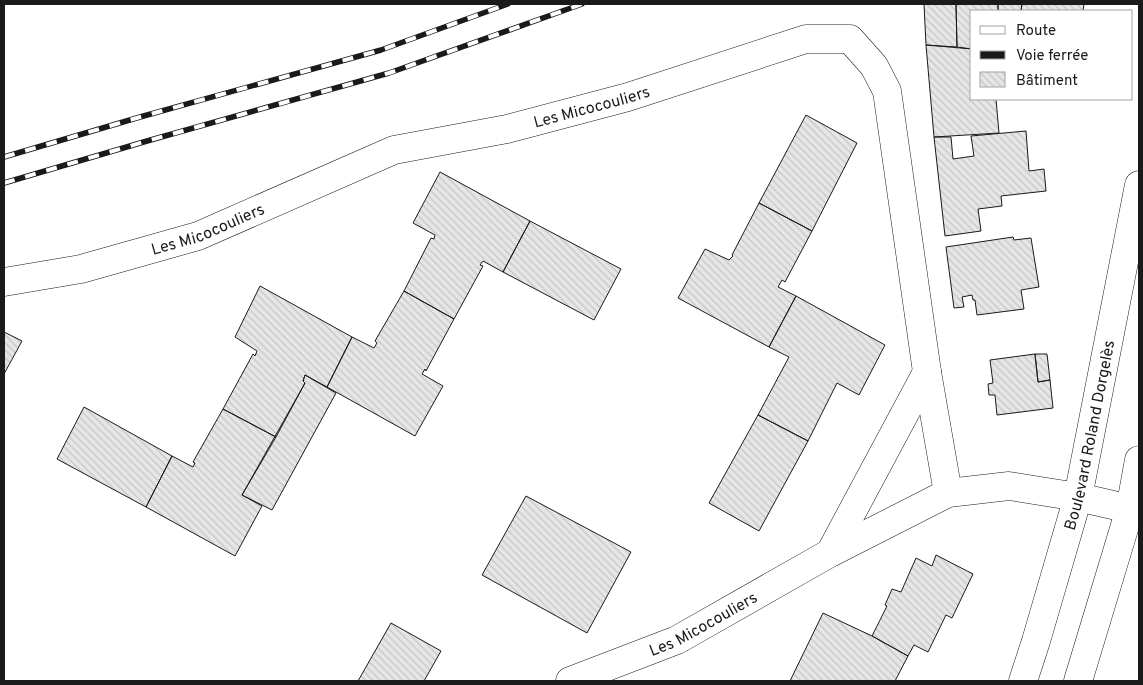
<svg xmlns="http://www.w3.org/2000/svg" width="1143" height="685" font-family="Overpass,sans-serif">
<style>
.building{fill:url(#building-back-hatch);stroke:#1a1a1a}
.lines{fill:none;stroke-linecap:round;stroke-linejoin:round}
.minor-casing{stroke:#1a1a1a;stroke-width:29}
.secondary-casing{stroke:#1a1a1a;stroke-width:29}
.minor{stroke:#fff;stroke-width:28}
.secondary{stroke:#fff;stroke-width:28}
.rail-casing{stroke:#1a1a1a;stroke-width:5.5}
.rail{stroke:#fff;stroke-width:4;stroke-dasharray:11;stroke-linecap:butt}
.labels{text-anchor:middle;stroke-width:4;stroke-linejoin:round;paint-order:stroke}
.street-label{font-size:16px;fill:#1a1a1a;stroke:#fff}
</style>
<defs>
<pattern id="building-back-hatch" width="6" height="6" patternUnits="userSpaceOnUse" patternTransform="scale(1.25)"><rect width="6" height="6" fill="#e6e6e6"/><path d="M-1 5l2 2M0 0l6 6M5-1l2 2" fill="none" stroke="#c5c5c5"/></pattern>
</defs>
<rect width="100%" height="100%" fill="#fff"/>
<!-- building -->
<path class="building" d="M 924,4 L 956,4 L 957,47 L 926,45 Z
M 956,4 L 998,4 L 998,11 L 972,11 L 972,49 L 957,47 Z
M 998,4 L 1022,4 L 1021,11 L 998,11 Z
M 1022,4 L 1084,4 L 1083,11 L 1021,11 Z
M 926,45 L 972,49 L 972,99 L 996,99 L 999,133 L 934,137 Z
M 806,115 L 857,143 L 812,231 L 759,203 Z
M 1026,131 L 1029,171 L 1044,169 L 1046,191 L 1001,196 L 1002,206 L 978,209 L 981,231 L 945,236 L 934,137 L 951,137 L 953,159 L 974,156 L 971,136 Z
M 440,172 L 530,221 L 503,272 L 483,261 L 480,265 L 483,266 L 454,319 L 404,291 L 431,238 L 434,239 L 435,235 L 413,223 Z
M 759,203 L 812,231 L 785,282 L 782,280 L 778,287 L 796,296 L 769,347 L 678,298 L 705,249 L 729,260 L 733,256 L 732,255 Z
M 530,221 L 621,269 L 594,320 L 503,272 Z
M 1013,237 L 1014,240 L 1031,238 L 1039,287 L 1021,290 L 1024,309 L 977,315 L 975,300 L 973,300 L 972,295 L 962,297 L 964,307 L 954,308 L 946,247 Z
M 260,286 L 352,337 L 327,387 L 305,375 L 303,381 L 305,383 L 276,437 L 223,409 L 253,354 L 255,356 L 257,351 L 235,337 Z
M 404,291 L 454,319 L 426,371 L 425,369 L 422,374 L 443,386 L 415,436 L 327,387 L 352,337 L 374,348 L 377,343 L 375,341 Z
M 796,296 L 885,345 L 859,395 L 837,383 L 808,441 L 758,415 L 789,357 L 769,347 Z
M 4,332 L 22,341 L 4,374 Z
M 1035,354 L 1047,354 L 1050,380 L 1038,382 Z
M 1035,354 L 1038,382 L 1050,380 L 1053,408 L 997,415 L 995,395 L 989,395 L 988,384 L 993,383 L 990,360 Z
M 305,375 L 336,393 L 272,510 L 242,495 L 305,383 L 303,381 Z
M 84,407 L 172,456 L 146,507 L 57,459 Z
M 223,409 L 276,437 L 242,495 L 262,506 L 235,556 L 146,507 L 172,456 L 193,467 L 195,463 L 193,462 Z
M 758,415 L 808,441 L 759,531 L 709,503 Z
M 526,496 L 631,552 L 587,633 L 482,575 Z
M 936,555 L 973,574 L 952,618 L 946,615 L 928,652 L 914,645 L 908,656 L 872,636 L 887,606 L 885,605 L 892,589 L 901,592 L 916,558 L 932,566 Z
M 823,613 L 872,636 L 908,656 L 895,681 L 790,681 Z
M 391,623 L 441,651 L 424,681 L 358,681 Z"/>
<g class="lines">
<!-- minor casing -->
<g class="minor-casing">
<g id="minor">
<path id="s1" d="M 4,282 L 81,269 L 198,236 L 394,150 L 507,129 L 628,97 L 806,39 L 850,39 L 874,66 L 887,91 L 927,372 L 948,493"/>
<path d="M 830,553 L 927,372"/>
<path id="s2" d="M 570,681 L 677,640 L 830,553 L 948,493 L 1009,486 L 1078,497 L 1130,509"/>
</g>
</g>
<!-- secondary casing -->
<g class="secondary-casing">
<g id="secondary">
<path id="s3" d="M 1023,681 L 1036,641 L 1078,497 L 1139,185"/>
<path d="M 1078,681 L 1130,509 L 1139,460"/>
</g>
</g>
<!-- minor -->
<use href="#minor" class="minor"/>
<!-- secondary -->
<use href="#secondary" class="secondary"/>
<!-- rail casing -->
<g class="rail-casing">
<path id="rail" d="M 4,157 L 140,117 L 381,50 L 508,4
M 4,183 L 147,141 L 389,73 L 582,4"/>
</g>
<!-- rail -->
<use href="#rail" class="rail"/>
</g>
<g class="labels">
<!-- street labels -->
<g class="street-label">
<text dy="6" stroke="none"><textPath href="#s1" startOffset="616">Les Micocouliers</textPath></text>
<text dy="6" stroke="none"><textPath href="#s1" startOffset="211">Les Micocouliers</textPath></text>
<text dy="6" stroke="none"><textPath href="#s3" startOffset="255">Boulevard Roland Dorgelès</textPath></text>
<text dy="6" stroke="none"><textPath href="#s2" startOffset="145">Les Micocouliers</textPath></text>
</g>
</g>
<!-- border -->
<rect width="1143" height="685" fill="none" stroke="#1a1a1a" stroke-width="10"/>
<!-- legend -->
<rect x="970" y="10" width="162" height="90" fill="#ffffff" stroke="#a3a3a3"/>
<rect x="980" y="26" width="25" height="8" fill="#ffffff" stroke="#a3a3a3"/>
<text x="1016" y="35" font-size="15" fill="#1a1a1a">Route</text>
<rect x="980" y="51" width="25" height="8" fill="#1a1a1a" stroke="#a3a3a3"/>
<text x="1016" y="60" font-size="15" fill="#1a1a1a">Voie ferrée</text>
<rect x="980" y="72" width="25" height="15" fill="url(#building-back-hatch)" stroke="#a3a3a3"/>
<text x="1016" y="85" font-size="15" fill="#1a1a1a">Bâtiment</text>
</svg>
